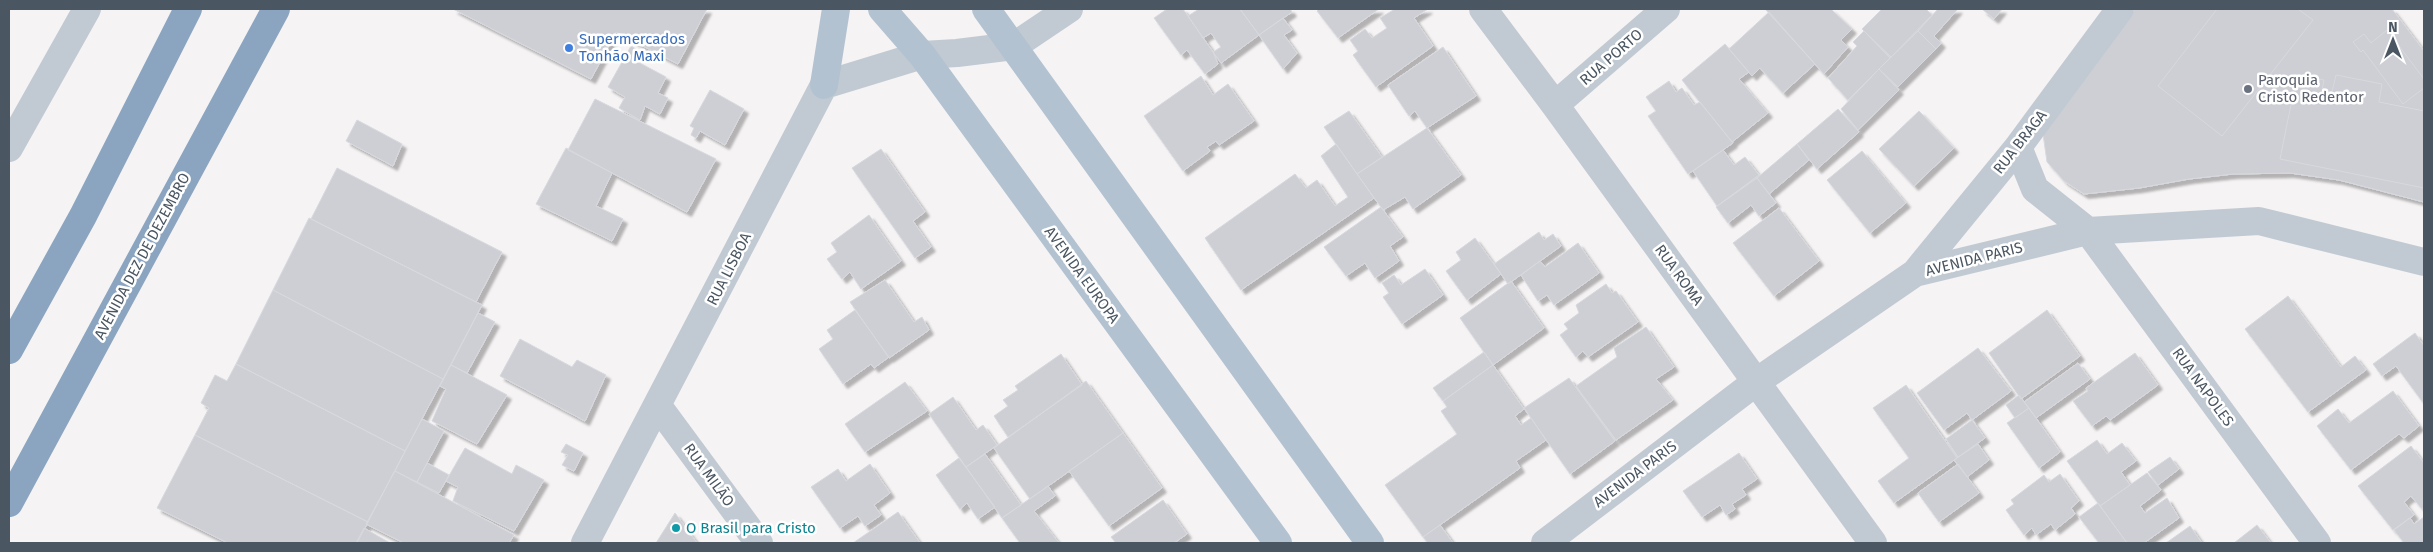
<svg xmlns="http://www.w3.org/2000/svg" width="2433" height="552" font-family="'Fira Sans',sans-serif">
<style>
.building{fill:#cdcfd5;stroke:#d7d9de;filter:url(#shadow)}
.lines{fill:none;stroke-linecap:round;stroke-linejoin:round}
.minor{stroke:#c1cad2;stroke-width:28}
.major{stroke:#b3c2d1;stroke-width:28}
.highway{stroke:#8ba5c1;stroke-width:28}
.shop-dot{fill:#3f7fe0;stroke:#fff;stroke-width:2}
.worship-dot{fill:#6b7280;stroke:#fff;stroke-width:2}
.culture-dot{fill:#0f9aa8;stroke:#fff;stroke-width:2}
.labels{text-anchor:middle;stroke-width:5;stroke-linejoin:round;paint-order:stroke}
.shop-label{font-size:15px;fill:#366cbe;stroke:#fff;text-anchor:start}
.street-label{font-size:15px;fill:#4a5661;stroke:#fff}
.worship-label{font-size:15px;fill:#5b616d;stroke:#fff;text-anchor:start}
.culture-label{font-size:15px;fill:#0d838f;stroke:#fff;text-anchor:start}
</style>
<defs>
<filter id="shadow"><feDropShadow dx="4.5" dy="4.5" stdDeviation="1" flood-color="#0004"/></filter>
</defs>
<rect width="100%" height="100%" fill="#f5f3f3"/>
<!-- building -->
<path class="building" d="M 453,9 L 707,9 L 678,64 L 616,32 L 591,79 Z
M 1167,9 L 1183,9 L 1213,52 L 1218,64 L 1205,74 L 1187,50 L 1181,55 L 1154,18 Z
M 1199,9 L 1240,9 L 1259,35 L 1221,63 L 1213,52 L 1221,47 L 1211,33 L 1203,38 L 1188,16 Z
M 1240,9 L 1290,9 L 1292,12 L 1259,35 Z
M 1319,9 L 1379,9 L 1338,38 L 1317,11 Z
M 1395,9 L 1428,9 L 1414,18 L 1433,46 L 1376,87 L 1353,55 L 1358,51 L 1350,40 L 1365,29 L 1372,38 L 1387,28 L 1380,18 Z
M 1765,9 L 1831,9 L 1852,29 L 1841,40 L 1848,47 L 1824,74 Z
M 1882,9 L 1926,9 L 1932,15 L 1891,57 L 1862,29 Z
M 1938,9 L 1958,9 L 1934,36 L 1941,43 L 1936,49 L 1918,31 Z
M 1982,9 L 2002,9 L 1994,19 Z
M 2135,9 L 2392,9 L 2424,51 L 2424,202 L 2339,180 L 2290,173 L 2233,174 L 2189,179 L 2139,188 L 2084,194 L 2064,181 L 2047,162 L 2042,127 Z
M 2217,9 L 2298,9 L 2313,20 L 2222,136 L 2158,86 Z
M 1769,12 L 1815,64 L 1783,93 L 1760,68 L 1752,76 L 1729,49 Z
M 1283,18 L 1292,30 L 1284,35 L 1297,53 L 1283,69 L 1259,35 Z
M 2387,30 L 2424,79 L 2424,88 L 2403,104 L 2363,50 L 2361,52 L 2353,42 L 2364,34 L 2371,43 Z
M 1864,31 L 1890,58 L 1848,100 L 1828,78 L 1857,46 L 1853,42 Z
M 1918,31 L 1936,49 L 1898,87 L 1879,69 Z
M 1725,44 L 1749,72 L 1739,79 L 1768,113 L 1732,142 L 1682,80 Z
M 631,46 L 641,52 L 636,61 L 666,77 L 658,93 L 668,98 L 660,114 L 645,106 L 640,120 L 619,108 L 625,97 L 608,87 Z
M 1443,47 L 1476,96 L 1427,128 L 1415,111 L 1409,116 L 1388,85 Z
M 1879,69 L 1899,90 L 1858,130 L 1841,109 Z
M 2297,75 L 2324,80 L 2322,90 L 2332,92 L 2336,75 L 2382,84 L 2379,102 L 2424,111 L 2424,188 L 2280,159 Z
M 1201,76 L 1213,95 L 1228,84 L 1254,121 L 1219,145 L 1216,141 L 1207,147 L 1210,151 L 1183,171 L 1144,116 Z
M 1669,81 L 1676,92 L 1682,88 L 1694,105 L 1700,102 L 1733,143 L 1688,174 L 1648,116 L 1656,111 L 1646,97 Z
M 710,90 L 744,109 L 725,145 L 700,131 L 696,138 L 691,135 L 694,128 L 690,126 Z
M 595,99 L 716,159 L 687,212 L 568,150 Z
M 1838,109 L 1859,132 L 1817,169 L 1797,144 Z
M 1349,111 L 1382,157 L 1357,174 L 1324,127 Z
M 1919,111 L 1954,148 L 1914,186 L 1879,149 Z
M 357,120 L 402,144 L 393,166 L 346,141 Z
M 1427,128 L 1461,175 L 1413,209 L 1405,197 L 1383,210 L 1357,174 Z
M 1336,144 L 1374,198 L 1241,290 L 1205,238 L 1295,174 L 1306,188 L 1317,180 L 1335,206 L 1348,197 L 1321,156 Z
M 1797,144 L 1809,160 L 1769,194 L 1757,178 Z
M 566,148 L 612,173 L 596,206 L 623,219 L 612,241 L 536,204 Z
M 881,149 L 925,212 L 913,221 L 931,247 L 915,258 L 852,168 Z
M 1723,150 L 1734,165 L 1745,157 L 1759,175 L 1717,206 L 1693,171 Z
M 1862,151 L 1906,203 L 1870,233 L 1827,180 Z
M 337,168 L 502,252 L 476,302 L 311,219 Z
M 1757,178 L 1776,203 L 1759,216 L 1751,205 L 1728,223 L 1716,207 Z
M 1381,207 L 1403,237 L 1390,246 L 1399,261 L 1375,278 L 1365,263 L 1346,276 L 1324,247 Z
M 1779,208 L 1819,261 L 1774,296 L 1733,243 Z
M 869,215 L 901,261 L 861,289 L 850,272 L 842,279 L 827,259 L 837,252 L 831,243 Z
M 309,218 L 482,305 L 443,379 L 273,290 Z
M 1539,232 L 1544,240 L 1553,234 L 1561,246 L 1508,284 L 1494,264 Z
M 1475,238 L 1501,274 L 1467,300 L 1446,271 L 1461,260 L 1456,252 Z
M 1578,243 L 1599,273 L 1554,305 L 1547,295 L 1538,301 L 1521,275 L 1540,261 L 1545,267 Z
M 1425,269 L 1443,295 L 1402,324 L 1383,297 L 1389,293 L 1382,283 L 1394,275 L 1401,285 Z
M 885,280 L 914,322 L 922,317 L 929,330 L 889,358 L 850,302 Z
M 1511,281 L 1544,328 L 1493,365 L 1460,318 Z
M 1606,284 L 1612,293 L 1616,291 L 1638,322 L 1588,357 L 1583,351 L 1576,357 L 1560,335 L 1568,329 L 1564,324 L 1579,313 L 1576,305 Z
M 273,290 L 443,379 L 405,451 L 236,364 Z
M 2288,296 L 2341,367 L 2355,356 L 2366,370 L 2308,412 L 2245,329 Z
M 855,310 L 889,357 L 874,368 L 871,364 L 843,384 L 819,349 L 833,339 L 827,330 Z
M 2047,310 L 2080,356 L 2021,399 L 1989,353 Z
M 478,313 L 495,322 L 467,373 L 451,365 Z
M 1646,327 L 1674,367 L 1656,379 L 1673,400 L 1616,440 L 1576,386 L 1617,357 L 1614,348 Z
M 2415,333 L 2424,346 L 2424,404 L 2396,366 L 2382,376 L 2373,364 Z
M 520,339 L 572,367 L 577,360 L 606,375 L 585,421 L 500,376 Z
M 1978,348 L 2011,391 L 1972,420 L 1967,413 L 1944,430 L 1917,393 Z
M 1484,352 L 1493,365 L 1443,401 L 1433,388 Z
M 2135,353 L 2158,385 L 2110,420 L 2106,416 L 2092,426 L 2073,401 L 2088,391 L 2086,388 Z
M 1061,354 L 1082,385 L 1008,437 L 994,416 L 1008,406 L 1003,400 L 1018,390 L 1015,386 Z
M 2078,363 L 2090,379 L 2036,418 L 2024,402 Z
M 236,364 L 405,451 L 368,522 L 195,435 L 209,408 L 201,403 L 215,375 L 227,381 Z
M 451,365 L 507,395 L 477,444 L 432,421 L 446,389 L 440,386 Z
M 1493,365 L 1524,409 L 1515,416 L 1521,425 L 1531,418 L 1546,440 L 1516,461 L 1520,468 L 1423,537 L 1385,485 L 1457,434 L 1441,411 L 1447,407 L 1443,401 Z
M 1569,378 L 1615,441 L 1570,474 L 1524,408 Z
M 1086,381 L 1123,433 L 1030,499 L 994,448 Z
M 905,382 L 927,411 L 865,452 L 845,424 Z
M 1906,385 L 1957,458 L 1894,503 L 1878,481 L 1909,458 L 1873,408 Z
M 2393,391 L 2419,426 L 2404,438 L 2399,434 L 2351,470 L 2317,426 L 2338,409 L 2349,423 Z
M 2019,395 L 2029,408 L 2015,418 L 2006,405 Z
M 953,397 L 976,430 L 983,425 L 997,445 L 966,467 L 929,414 Z
M 2029,408 L 2060,452 L 2039,468 L 2007,423 Z
M 422,419 L 444,431 L 417,482 L 395,471 Z
M 1972,420 L 1985,438 L 1958,457 L 1946,439 Z
M 1123,433 L 1162,488 L 1109,526 L 1069,471 Z
M 195,435 L 368,522 L 357,543 L 228,543 L 157,508 Z
M 2097,440 L 2107,454 L 2122,443 L 2136,461 L 2121,472 L 2130,485 L 2100,506 L 2067,461 Z
M 566,444 L 583,453 L 574,471 L 562,465 L 568,455 L 561,452 Z
M 1978,444 L 1989,460 L 1967,477 L 1954,460 Z
M 2411,446 L 2424,463 L 2424,507 L 2422,509 L 2411,496 L 2404,502 L 2414,515 L 2393,530 L 2358,486 Z
M 465,448 L 512,474 L 516,465 L 544,480 L 514,531 L 453,501 L 458,487 L 446,481 Z
M 1739,453 L 1757,479 L 1742,489 L 1746,495 L 1732,504 L 1735,509 L 1726,515 L 1720,505 L 1702,517 L 1683,491 Z
M 985,454 L 1021,505 L 1002,518 L 966,467 Z
M 2170,457 L 2179,469 L 2158,485 L 2148,472 Z
M 959,458 L 995,507 L 978,519 L 967,503 L 960,509 L 936,475 Z
M 427,463 L 449,475 L 439,493 L 417,482 Z
M 870,464 L 890,493 L 874,505 L 881,515 L 865,526 L 858,516 L 840,528 L 811,487 L 838,469 L 846,481 Z
M 1958,464 L 1979,493 L 1939,522 L 1918,493 Z
M 395,471 L 514,535 L 509,543 L 404,543 L 366,524 Z
M 2147,473 L 2161,490 L 2140,506 L 2145,513 L 2167,498 L 2179,518 L 2144,543 L 2127,543 L 2100,506 Z
M 2060,474 L 2079,501 L 2071,508 L 2075,514 L 2055,530 L 2051,524 L 2036,535 L 2032,528 L 2024,535 L 2006,510 L 2014,504 L 2011,500 L 2044,475 L 2049,482 Z
M 1048,486 L 1055,496 L 1034,511 L 1059,543 L 1020,543 L 1002,518 Z
M 1163,500 L 1187,534 L 1174,543 L 1116,543 L 1111,537 Z
M 2098,503 L 2127,543 L 2099,543 L 2079,517 Z
M 898,512 L 920,543 L 853,543 Z
M 675,513 L 697,543 L 656,543 Z
M 2424,517 L 2424,543 L 2404,543 L 2394,530 L 2410,518 L 2414,524 Z
M 1440,525 L 1453,543 L 1428,543 L 1423,537 Z
M 2257,525 L 2271,543 L 2234,543 Z
M 2190,526 L 2202,543 L 2166,543 Z
M 364,528 L 390,543 L 356,543 Z"/>
<g class="lines">
<!-- minor -->
<path class="minor" d="M 1483,9 L 1555,105 L 1873,543
M 1555,105 L 1666,9
M 2018,147 L 2035,189 L 2088,231 L 2317,543
M 9,148 L 87,9
M 1915,273 L 2018,147 L 2120,9
M 658,406 L 759,543
M 585,543 L 824,85 L 922,55 L 957,53 L 1014,46 L 1069,9
M 1545,543 L 1756,382 L 1915,273 L 2088,231 L 2259,221 L 2424,262"/>
<!-- major -->
<path class="major" d="M 882,9 L 922,55 L 1278,543
M 986,9 L 1370,543
M 824,85 L 836,9"/>
<!-- highway -->
<path class="highway" d="M 9,350 L 83,216 L 188,9
M 9,503 L 276,9"/>
</g>
<!-- markers -->
<circle class="shop-dot" cx="569" cy="48" r="5"/>
<circle class="worship-dot" cx="2248" cy="89" r="5"/>
<circle class="culture-dot" cx="676" cy="528" r="5"/>
<g class="labels">
<!-- shop labels -->
<g class="shop-label">
<text x="579" y="44">Supermercados<tspan x="579" dy="17">Tonhão Maxi</tspan></text>
</g>
<!-- street labels -->
<g class="street-label">
<text transform="translate(1611 57) rotate(-41)" y="5">RUA PORTO</text>
<text transform="translate(2020 142) rotate(-52)" y="5">RUA BRAGA</text>
<text transform="translate(142 256) rotate(-62)" y="5">AVENIDA DEZ DE DEZEMBRO</text>
<text transform="translate(1974 259) rotate(-14)" y="5">AVENIDA PARIS</text>
<text transform="translate(729 269) rotate(-63)" y="5">RUA LISBOA</text>
<text transform="translate(1082 275) rotate(54)" y="5">AVENIDA EUROPA</text>
<text transform="translate(1679 275) rotate(54)" y="5">RUA ROMA</text>
<text transform="translate(2203 387) rotate(54)" y="5">RUA NAPOLES</text>
<text transform="translate(1635 474) rotate(-37)" y="5">AVENIDA PARIS</text>
<text transform="translate(709 475) rotate(54)" y="5">RUA MILÃO</text>
</g>
<!-- worship labels -->
<g class="worship-label">
<text x="2258" y="85">Paroquia<tspan x="2258" dy="17">Cristo Redentor</tspan></text>
</g>
<!-- culture labels -->
<g class="culture-label">
<text x="686" y="533">O Brasil para Cristo</text>
</g>
</g>
<!-- border -->
<rect width="2433" height="552" fill="none" stroke="#4a5661" stroke-width="20"/>
<!-- north arrow -->
<g transform="translate(2393 40)" stroke="#ffffff" stroke-width="4" paint-order="stroke">
<path d="M0-4L9 19L0 12L-9 19Z" fill="#4a5661"/>
<text y="-8" font-size="14" font-weight="bold" text-anchor="middle" fill="#4a5661">N</text>
</g>
</svg>
